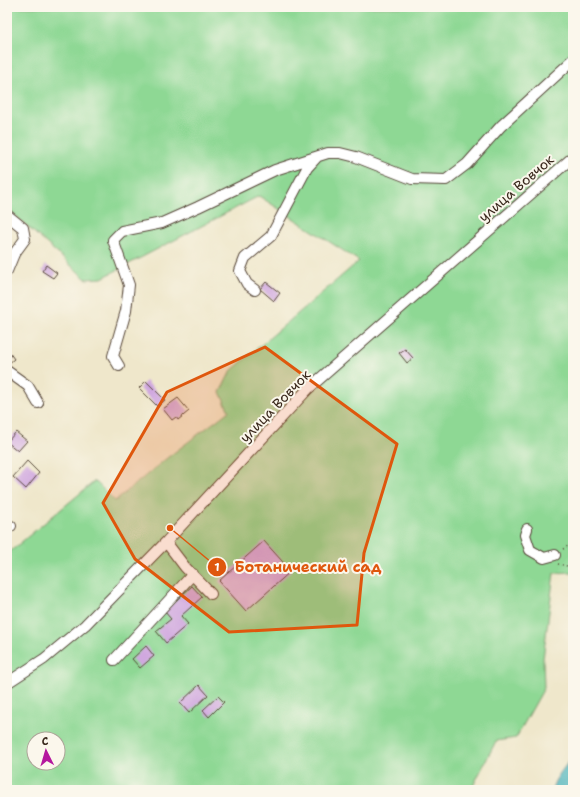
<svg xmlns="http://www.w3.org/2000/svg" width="580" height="797" font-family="'Shantell Sans',sans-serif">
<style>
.green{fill:#8ed894;stroke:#648159;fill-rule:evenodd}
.water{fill:#3eaeb7;stroke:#3c6c6a}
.building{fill:#d0a8df}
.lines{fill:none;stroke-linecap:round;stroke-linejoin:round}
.minor-casing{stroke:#564638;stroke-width:12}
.path{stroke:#564638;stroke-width:1.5;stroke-dasharray:1 3;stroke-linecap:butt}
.minor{stroke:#fff;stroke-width:10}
.marked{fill:#df570d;fill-opacity:0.2;stroke:#df570d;stroke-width:3;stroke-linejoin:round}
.labels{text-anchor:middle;stroke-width:4;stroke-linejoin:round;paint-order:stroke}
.street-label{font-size:14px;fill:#3b2a1e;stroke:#fbf7ec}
.leader{fill:none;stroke:#df570d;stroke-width:1.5}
.callout-dot{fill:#df570d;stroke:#fbf7ec;stroke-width:1.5}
.mark-label{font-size:12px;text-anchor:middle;font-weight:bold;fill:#fff}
.callout-label{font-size:15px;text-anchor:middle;font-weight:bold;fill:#df570d;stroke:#fbf7ec;stroke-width:4;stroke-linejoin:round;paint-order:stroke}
</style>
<rect width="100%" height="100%" fill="#fbf7ec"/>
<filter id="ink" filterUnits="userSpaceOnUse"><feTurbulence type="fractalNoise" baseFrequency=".025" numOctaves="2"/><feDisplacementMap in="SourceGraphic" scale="8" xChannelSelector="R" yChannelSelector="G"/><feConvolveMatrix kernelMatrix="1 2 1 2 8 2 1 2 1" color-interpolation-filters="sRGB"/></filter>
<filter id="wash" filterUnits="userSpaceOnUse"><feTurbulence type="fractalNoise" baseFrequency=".012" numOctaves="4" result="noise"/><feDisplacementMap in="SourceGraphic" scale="16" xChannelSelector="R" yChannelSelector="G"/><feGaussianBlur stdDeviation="0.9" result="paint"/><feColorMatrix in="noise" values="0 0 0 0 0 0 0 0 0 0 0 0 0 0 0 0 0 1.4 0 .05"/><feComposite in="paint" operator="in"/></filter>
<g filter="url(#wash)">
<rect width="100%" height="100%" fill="#efe7cb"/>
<!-- green -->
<path class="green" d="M 7,7 L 573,7 L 573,572 L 554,573 L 543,659 L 544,688 L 516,738 L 496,741 L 471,790 L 7,790 L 7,554 L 95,481 L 115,501 L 167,458 L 229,411 L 220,392 L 231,371 L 359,261 L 259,196 L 102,278 L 86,279 L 7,208 ZM 34,739 L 58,739 L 58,763 L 34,763 Z"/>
<!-- water -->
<path class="water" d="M 573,753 L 573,790 L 552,790 C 554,776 568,766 573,753 Z"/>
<g id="blocks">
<!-- building -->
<path class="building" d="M 46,265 L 57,273 L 53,278 L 42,271 Z
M 266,282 L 280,293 L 274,301 L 260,289 Z
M 405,349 L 413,358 L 407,363 L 399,353 Z
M 9,352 L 14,359 L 8,364 L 7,353 Z
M 146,381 L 165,400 L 158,407 L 139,388 Z
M 178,398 L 189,411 L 178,420 L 176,417 L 172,420 L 163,409 Z
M 16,432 L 27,441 L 18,451 L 7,442 Z
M 27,461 L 39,473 L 26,489 L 13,477 Z
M 264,541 L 291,571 L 246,611 L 219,581 Z
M 192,586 L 202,597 L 181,616 L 188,624 L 166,643 L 156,631 L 171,619 L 164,611 Z
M 146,646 L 154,656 L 140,668 L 132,659 Z
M 199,685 L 208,695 L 189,713 L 180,703 Z
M 218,696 L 224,702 L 209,717 L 203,710 Z"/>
</g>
</g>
<g filter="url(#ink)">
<use href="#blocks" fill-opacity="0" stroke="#564638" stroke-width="1"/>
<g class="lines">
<!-- minor casing -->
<g class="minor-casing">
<path id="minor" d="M 7,215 L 23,228 L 25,239 L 14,254 L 7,271
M 255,290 L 247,284 L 240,271 L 245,258 L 271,236 L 307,168 L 317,157
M 119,366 L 113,356 L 126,311 L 129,285 L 113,240 L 122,231 L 162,223 L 198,207 L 275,170 L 328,153 L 340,153 L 356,157 L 412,179 L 446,180 L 467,164 L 501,126 L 573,60
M 7,371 L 28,386 L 38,403
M 7,529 L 11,526
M 527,529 L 525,535 L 530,550 L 544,558 L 555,555
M 166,542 L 185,567 L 211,594
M 114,660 L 193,574
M 7,683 L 44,659 L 85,625 L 166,542 L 308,389 L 573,157"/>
</g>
<!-- path -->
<path class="path" d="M 563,549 L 573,543
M 558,564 L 567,566 L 573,565"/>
<!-- minor -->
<use href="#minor" class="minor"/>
</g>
</g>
<!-- marked area -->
<path class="marked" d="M 265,347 L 397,444 L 364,553 L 357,625 L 229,632 L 135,559 L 103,503 L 167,392 Z"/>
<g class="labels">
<!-- street labels -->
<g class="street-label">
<text transform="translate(516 188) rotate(-41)" y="5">улица Вовчок</text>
<text transform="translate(275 406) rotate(-46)" y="5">улица Вовчок</text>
</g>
</g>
<!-- callouts -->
<path class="leader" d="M170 528L217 567"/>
<g class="callout-dot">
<circle cx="170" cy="528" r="4"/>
<circle cx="217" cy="567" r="10"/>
</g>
<g class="mark-label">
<text x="217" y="571">1</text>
</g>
<g class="callout-label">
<text x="308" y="572">Ботанический сад</text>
</g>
<!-- margin -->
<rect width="580" height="797" fill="none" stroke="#fbf7ec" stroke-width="24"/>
<!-- north arrow -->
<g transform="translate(46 751) rotate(355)"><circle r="19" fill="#fbf7ec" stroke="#aea59a"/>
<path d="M0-3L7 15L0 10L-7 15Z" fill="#b5179e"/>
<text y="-6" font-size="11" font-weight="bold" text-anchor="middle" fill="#3b2a1e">С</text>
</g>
</svg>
